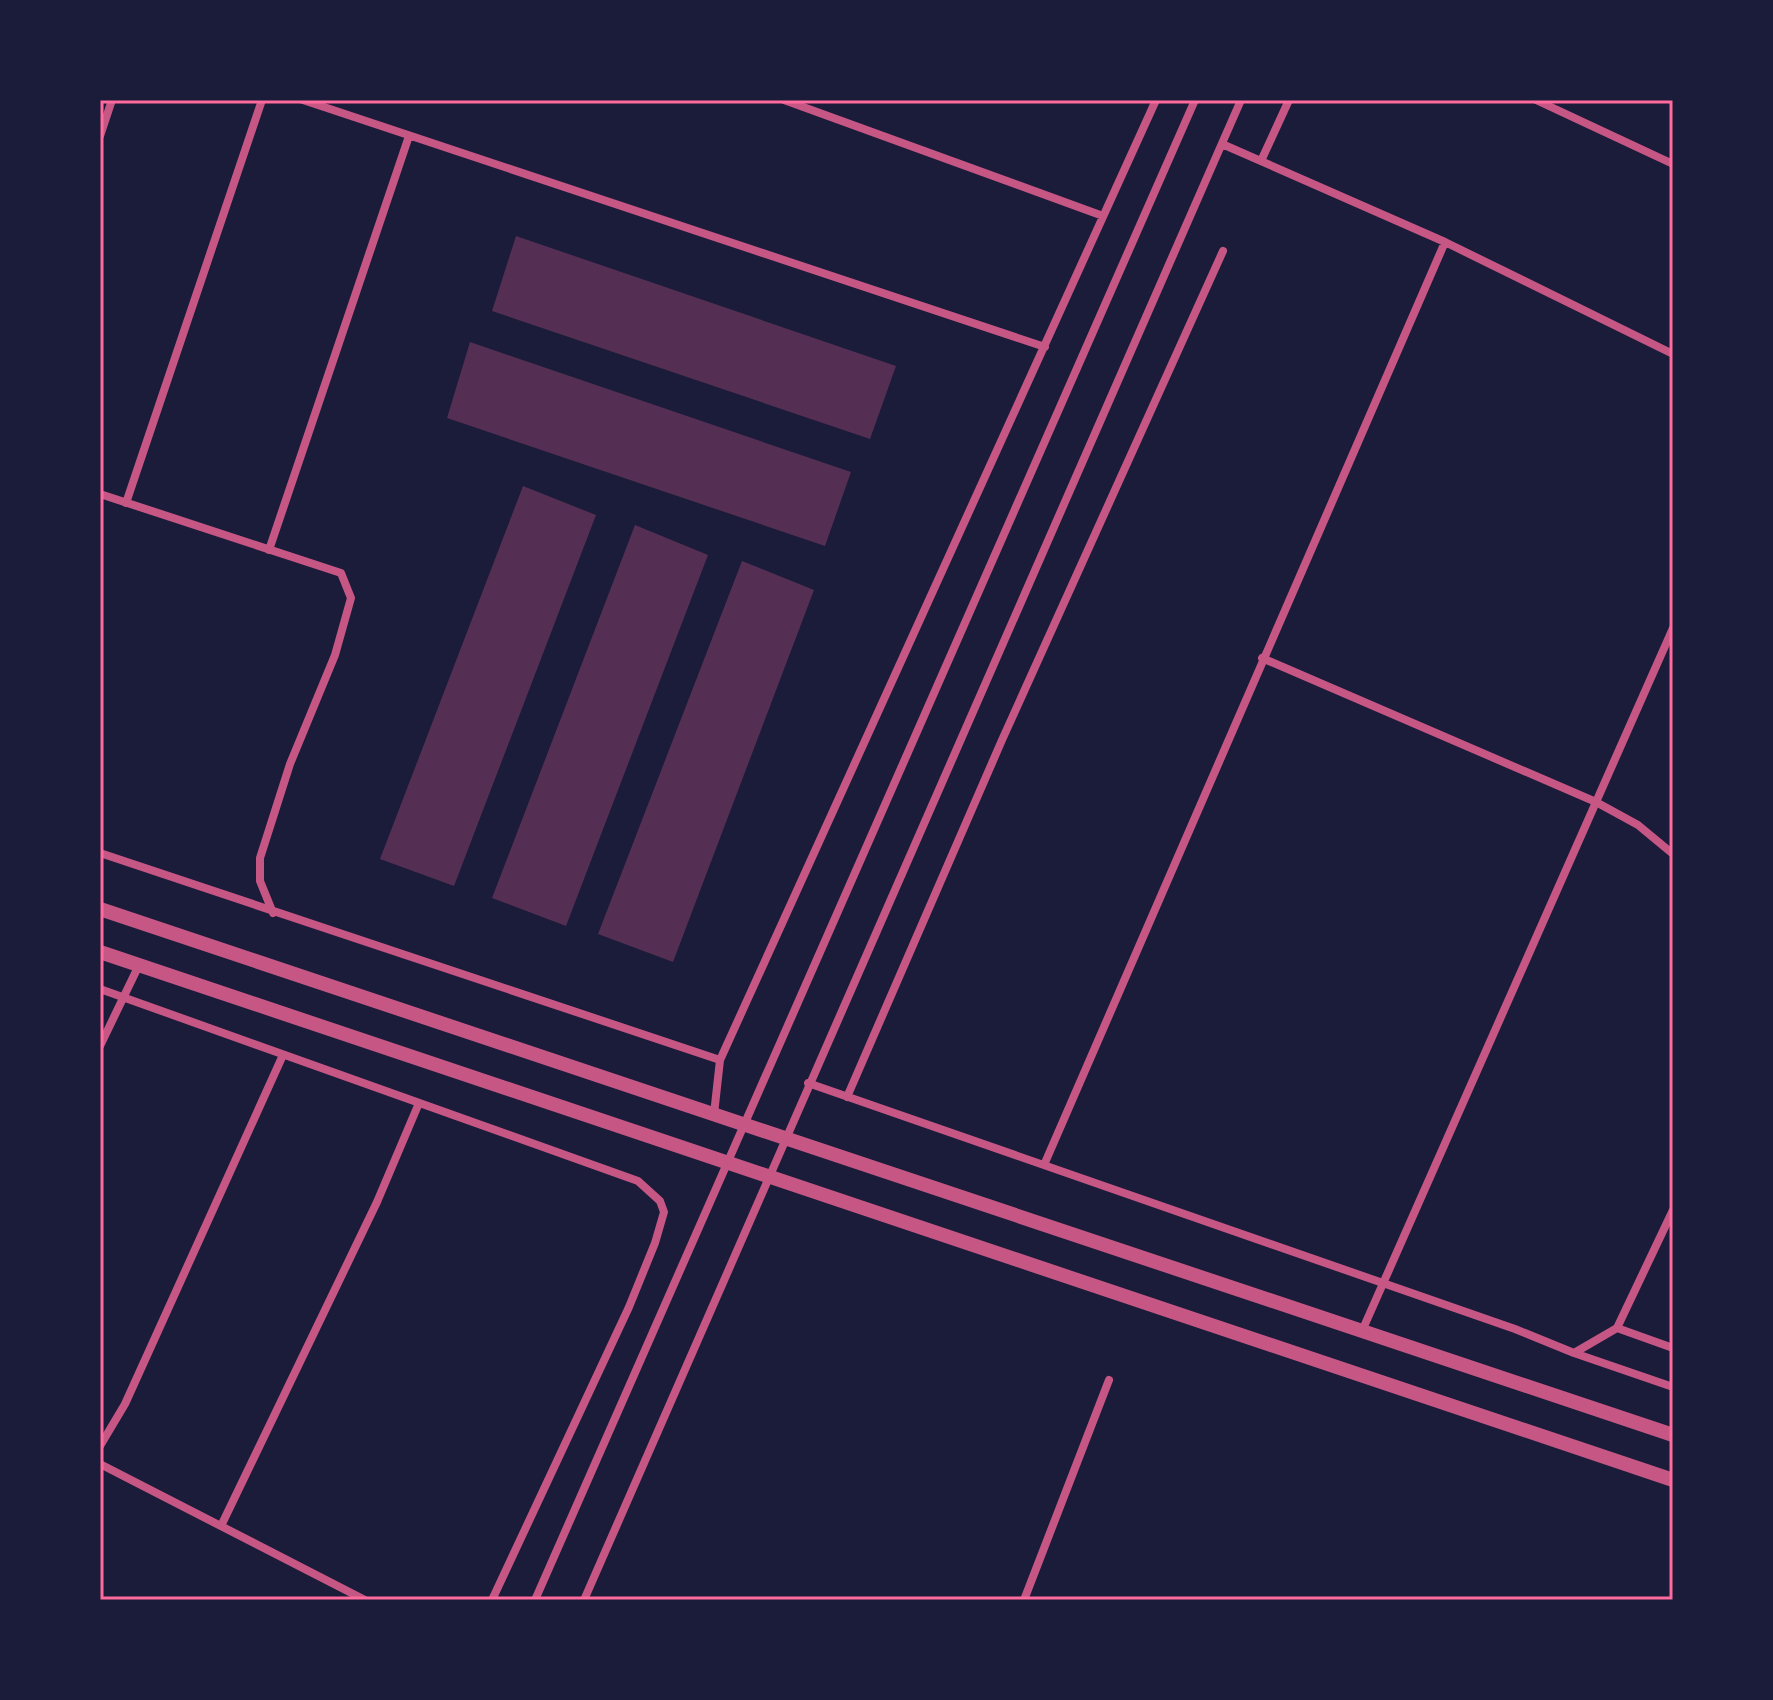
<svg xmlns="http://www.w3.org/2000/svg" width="1773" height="1700" font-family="'DejaVu Sans',sans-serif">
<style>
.building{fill:#542f53}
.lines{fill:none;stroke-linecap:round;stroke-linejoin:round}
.minor{stroke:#c65784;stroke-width:8}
.tertiary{stroke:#c65784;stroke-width:14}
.neatline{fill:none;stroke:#ff6b9d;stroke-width:3}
</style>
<rect width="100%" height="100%" fill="#1b1b3a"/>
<!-- building -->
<path class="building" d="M 516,236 L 896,366 L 870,439 L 492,311 Z
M 470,342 L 851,472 L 825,546 L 447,418 Z
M 523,486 L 596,515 L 454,886 L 380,859 Z
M 635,525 L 708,555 L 566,926 L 492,898 Z
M 742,561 L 814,590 L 673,962 L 598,934 Z"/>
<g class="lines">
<!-- minor -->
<path class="minor" d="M 303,100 L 1045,347
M 784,100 L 1103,216
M 1536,100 L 1673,164
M 100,136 L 112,100
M 1222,144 L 1445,242 L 1673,354
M 1261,161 L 1289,100
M 100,494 L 341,573 L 351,598 L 335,655 L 290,764 L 260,858 L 260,881 L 273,913
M 126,503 L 262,100
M 269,550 L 409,136
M 1262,658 L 1596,802 L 1638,825 L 1673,854
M 100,853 L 720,1060 L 714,1114
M 100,989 L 638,1181 L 660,1201 L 664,1212 L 655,1243 L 629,1307 L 492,1600
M 100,1046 L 139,965
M 720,1060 L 1156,100
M 808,1083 L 1515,1329 L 1574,1353 L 1617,1328 L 1673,1210
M 847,1097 L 1002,740 L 1223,251
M 1044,1165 L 1445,242
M 1617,1328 L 1673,1348
M 1362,1331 L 1673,628
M 1574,1353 L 1673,1387
M 100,1446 L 125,1404 L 283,1055
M 100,1464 L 365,1600
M 221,1526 L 377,1202 L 419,1103
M 535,1600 L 1195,100
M 584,1600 L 1241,100
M 1024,1600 L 1109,1380"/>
<!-- tertiary -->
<path class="tertiary" d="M 100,909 L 1673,1435
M 100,952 L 1673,1480"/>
</g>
<!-- border -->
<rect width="1773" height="1700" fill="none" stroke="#1b1b3a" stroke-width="204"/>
<rect x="102" y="102" width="1569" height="1496" class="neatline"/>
</svg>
